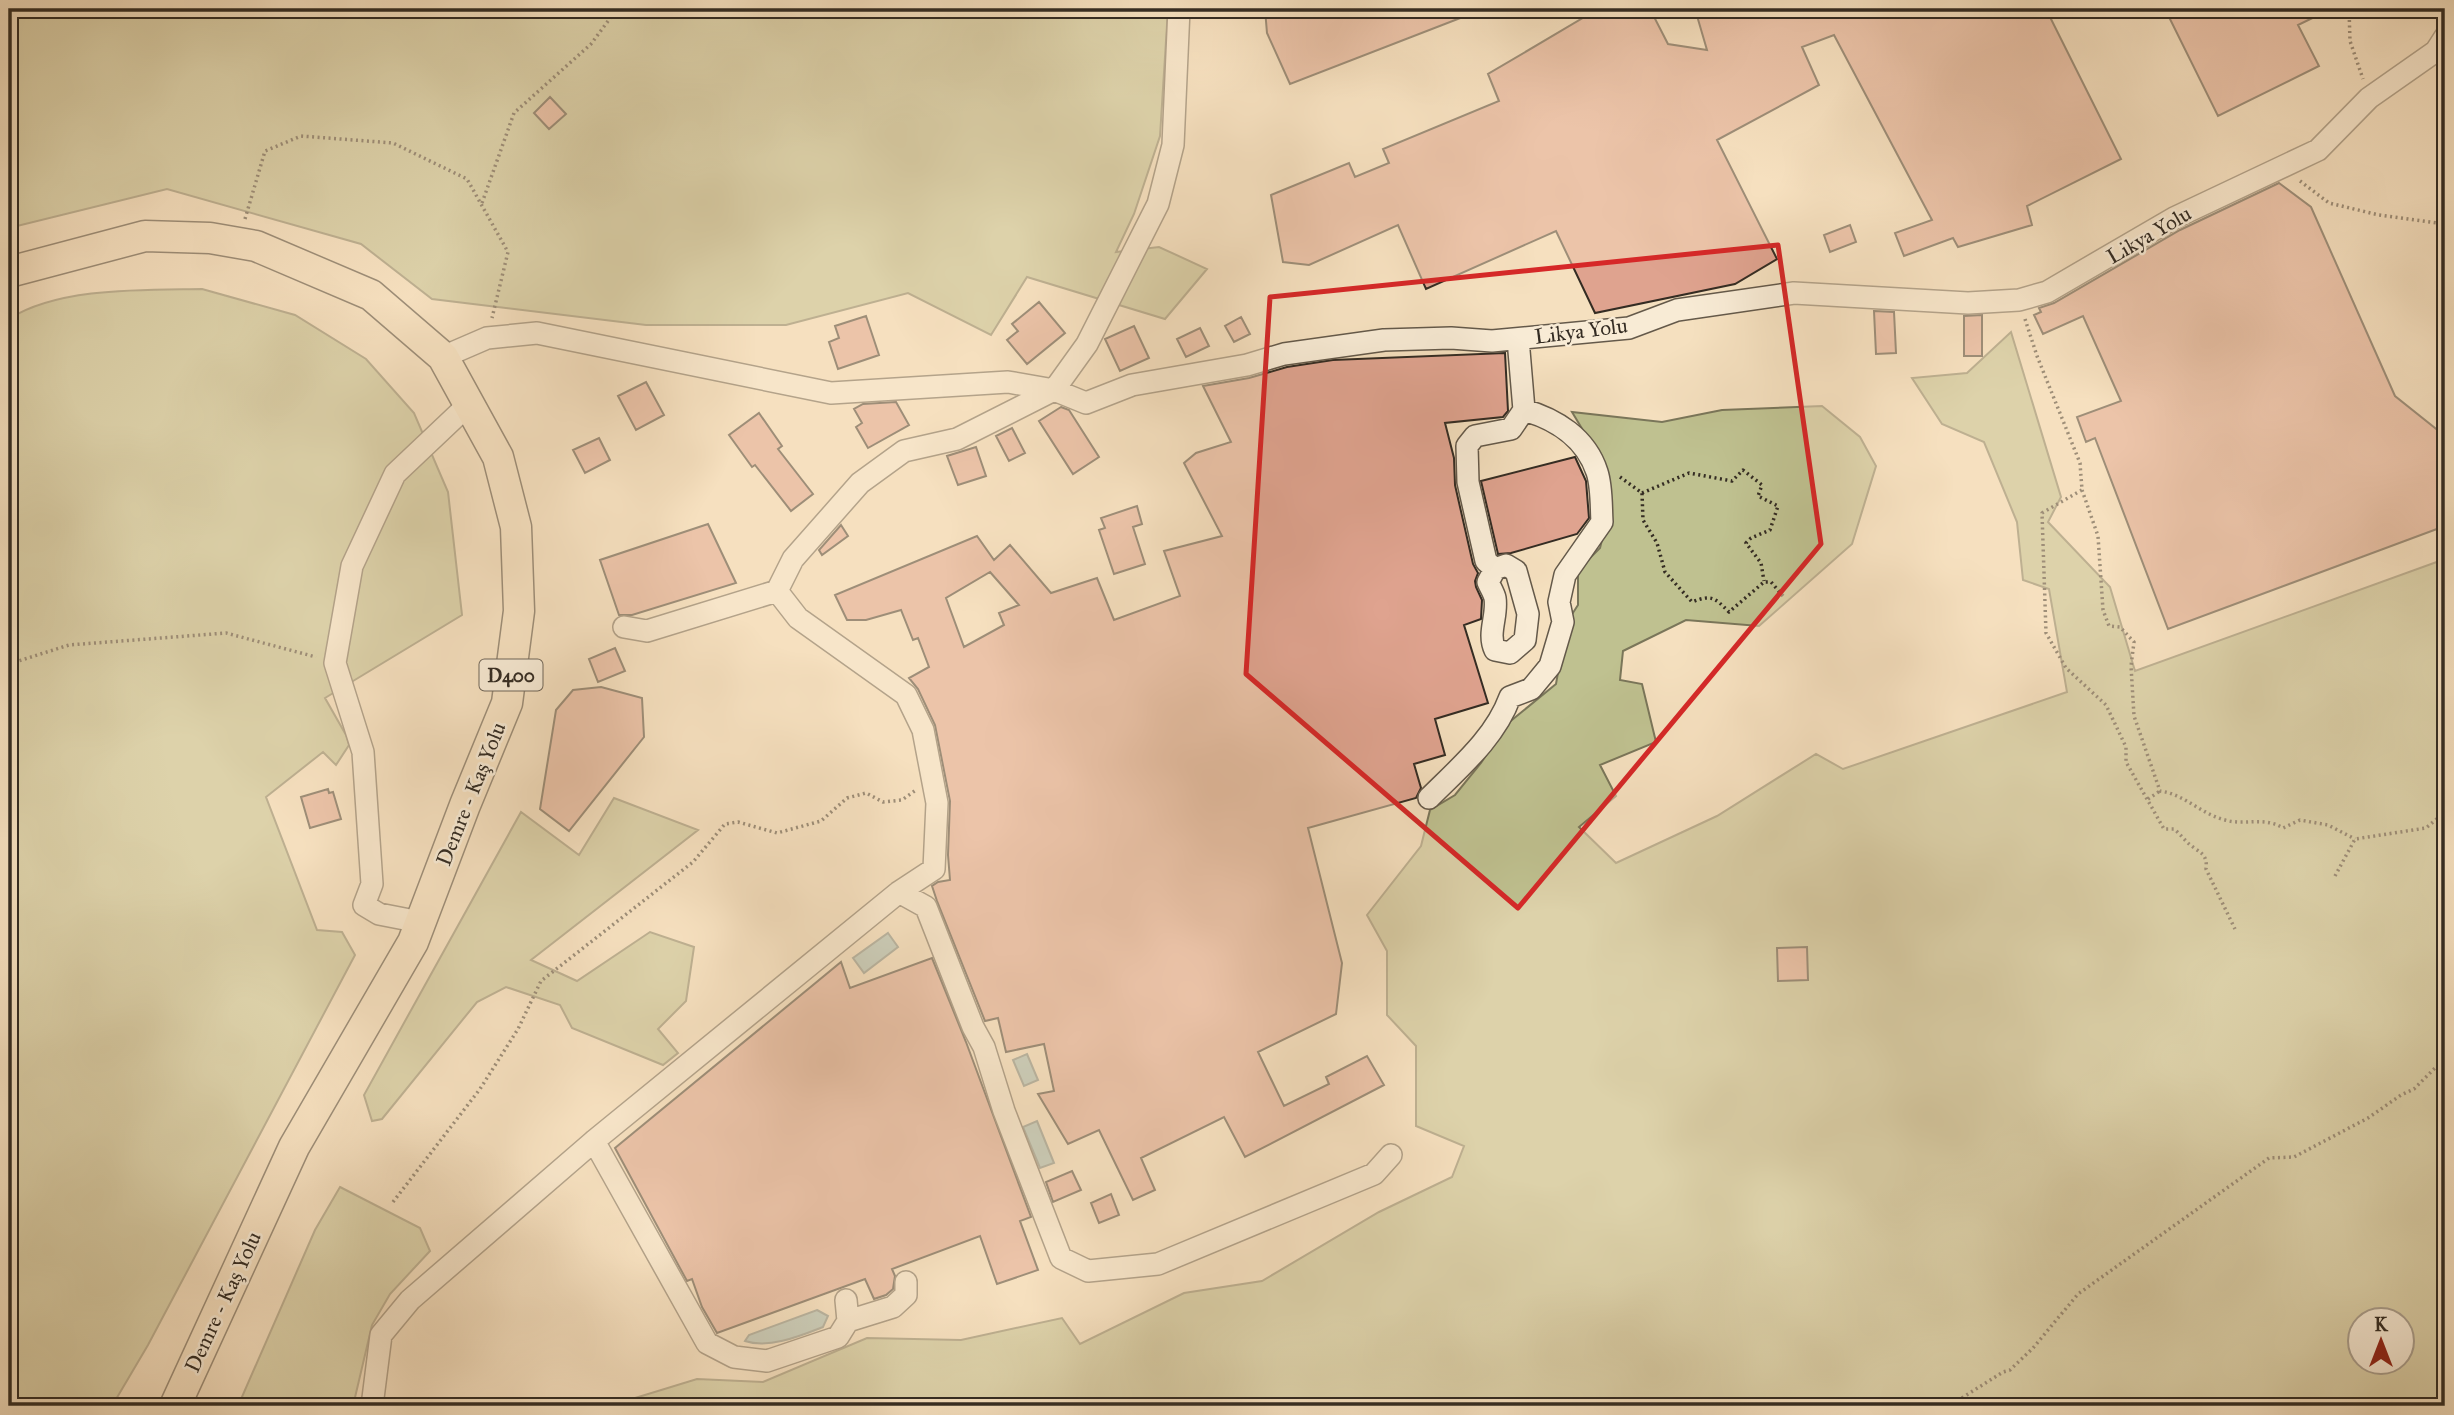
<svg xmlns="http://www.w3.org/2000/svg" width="2454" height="1415" font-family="'IM FELL Great Primer',serif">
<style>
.green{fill:#bfc190;stroke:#7a765a;stroke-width:2;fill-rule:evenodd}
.water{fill:#9dbcb8;stroke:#73827c;stroke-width:2}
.building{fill:#dfa38f;stroke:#342c23;stroke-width:2;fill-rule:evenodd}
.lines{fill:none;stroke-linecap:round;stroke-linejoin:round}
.minor-casing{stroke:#64594a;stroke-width:24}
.highway-casing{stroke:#342c23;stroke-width:33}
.path{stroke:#342c23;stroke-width:3.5;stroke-dasharray:2 3.5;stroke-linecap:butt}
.minor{stroke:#f8ebd5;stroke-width:21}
.highway{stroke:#f5e0bf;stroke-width:30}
.marked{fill:none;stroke:#d62828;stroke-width:5;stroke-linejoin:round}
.labels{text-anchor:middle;stroke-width:5;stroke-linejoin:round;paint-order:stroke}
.shield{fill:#f8ebd5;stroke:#6f6558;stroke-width:2}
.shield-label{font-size:19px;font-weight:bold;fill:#342c23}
.street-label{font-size:21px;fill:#342c23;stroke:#f8ebd5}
</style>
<rect width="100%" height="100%" fill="#f5e0bf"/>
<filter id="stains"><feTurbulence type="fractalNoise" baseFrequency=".00286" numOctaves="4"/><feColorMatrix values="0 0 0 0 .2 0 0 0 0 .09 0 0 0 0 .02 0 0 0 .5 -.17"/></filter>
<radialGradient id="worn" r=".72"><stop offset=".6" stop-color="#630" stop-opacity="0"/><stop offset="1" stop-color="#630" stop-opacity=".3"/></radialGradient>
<!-- green -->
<path class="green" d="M 9,9 L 1168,9 L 1160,136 L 1134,214 L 1116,252 L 1159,247 L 1207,269 L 1165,319 L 1027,277 L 991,335 L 908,293 L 786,325 L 646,325 L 432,299 L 361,244 L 167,189 L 9,228 Z
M 202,289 L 295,315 L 366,359 L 414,413 L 448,492 L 462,615 L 325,698 L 346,735 L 349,745 L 336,765 L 323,752 L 266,797 L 317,930 L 342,932 L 355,955 L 148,1345 L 112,1406 L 9,1406 L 9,319 C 59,287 144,290 202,289 Z
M 2011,332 L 2061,497 L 2048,522 L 2110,587 L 2135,671 L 2445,559 L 2445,1406 L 609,1406 L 697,1379 L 763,1382 L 867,1338 L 961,1340 L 1062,1318 L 1080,1344 L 1184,1293 L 1262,1281 L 1379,1212 L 1452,1177 L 1464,1146 L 1416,1126 L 1416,1046 L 1387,1015 L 1387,951 L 1367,915 L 1421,846 L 1430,810 L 1455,795 L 1481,763 L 1507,724 L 1556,684 L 1567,622 L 1578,605 L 1578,570 L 1600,548 L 1610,508 L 1584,432 L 1572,412 L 1662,422 L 1722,410 L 1822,406 L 1860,437 L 1876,466 L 1852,544 L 1759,626 L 1686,620 L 1623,651 L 1620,680 L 1642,684 L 1656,742 L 1600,765 L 1616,796 L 1579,827 L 1616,863 L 1717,816 L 1816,754 L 1843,769 L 2067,692 L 2049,589 L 2023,580 L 2017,522 L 1984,442 L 1942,424 L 1912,378 L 1967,373 ZM 2360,1320 L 2402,1320 L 2402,1362 L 2360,1362 Z
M 614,798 L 698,830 L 531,960 L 577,981 L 650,932 L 694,947 L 686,1001 L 658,1029 L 678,1053 L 663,1065 L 572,1028 L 560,1005 L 506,987 L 477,1002 L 382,1119 L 372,1121 L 364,1095 L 521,812 L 579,855 Z
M 340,1187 L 420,1228 L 430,1251 L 390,1294 L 372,1325 L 353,1406 L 238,1406 L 315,1230 Z"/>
<!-- water -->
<path class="water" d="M 888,933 L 898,947 L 864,973 L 853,958 Z
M 1027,1054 L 1038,1080 L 1024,1086 L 1013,1060 Z
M 1037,1121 L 1054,1163 L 1040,1168 L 1023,1127 Z
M 817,1310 L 828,1316 L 823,1327 C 800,1336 769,1349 745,1341 L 749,1335 Z"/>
<!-- building -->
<path class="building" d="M 1265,9 L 1481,9 L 1481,10 L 1290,84 L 1267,33 Z
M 1598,9 L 1650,9 L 1668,44 L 1707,50 L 1695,9 L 2046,9 L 2121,159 L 2027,206 L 2032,225 L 1958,247 L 1953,238 L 1904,256 L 1895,233 L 1932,220 L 1834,35 L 1802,47 L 1819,85 L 1717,140 L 1777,259 L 1735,284 L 1595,313 L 1556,231 L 1426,289 L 1398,225 L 1309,265 L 1283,262 L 1271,195 L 1349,163 L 1355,177 L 1389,163 L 1383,149 L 1499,101 L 1488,74 Z
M 2165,9 L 2331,9 L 2298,25 L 2319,66 L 2218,116 Z
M 550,97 L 566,114 L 549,129 L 534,113 Z
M 2279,183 L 2311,207 L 2395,396 L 2445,436 L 2445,526 L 2168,629 L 2095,438 L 2086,442 L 2077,417 L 2121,401 L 2083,316 L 2043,334 L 2034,315 L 2041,312 L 2039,308 L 2054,303 L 2180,230 Z
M 1850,225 L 1856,242 L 1830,252 L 1824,235 Z
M 1039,302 L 1065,333 L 1027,364 L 1007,340 L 1018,331 L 1012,324 Z
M 1874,311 L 1894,312 L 1896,353 L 1876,354 Z
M 1982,315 L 1982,356 L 1964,356 L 1964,316 Z
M 866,316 L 879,355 L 838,369 L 829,342 L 839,338 L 835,326 Z
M 1241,317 L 1250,334 L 1234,342 L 1225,326 Z
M 1134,326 L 1149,358 L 1120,371 L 1105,339 Z
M 1200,328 L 1209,346 L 1186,357 L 1177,339 Z
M 1505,353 L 1508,411 L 1503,417 L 1445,423 L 1454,458 L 1455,485 L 1473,564 L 1478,573 L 1475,581 L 1476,587 L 1482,600 L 1481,619 L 1464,625 L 1488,703 L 1435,719 L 1445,755 L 1414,764 L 1421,788 L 1416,798 L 1308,828 L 1342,963 L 1336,1014 L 1258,1052 L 1284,1106 L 1329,1084 L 1326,1077 L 1367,1056 L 1384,1085 L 1245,1157 L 1224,1117 L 1141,1158 L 1155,1190 L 1133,1200 L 1099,1130 L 1068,1144 L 1038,1094 L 1054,1091 L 1044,1044 L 1006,1052 L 998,1018 L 985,1021 L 937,901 L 932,886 L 938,882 L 950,880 L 948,855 L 950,801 L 935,725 L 918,689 L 909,678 L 929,667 L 918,638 L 913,640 L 901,610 L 866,620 L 847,620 L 835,595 L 977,536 L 994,560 L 1010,545 L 1051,593 L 1097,578 L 1114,620 L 1180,596 L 1164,551 L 1222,536 L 1184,463 L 1196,453 L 1231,442 L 1203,386 L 1249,378 L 1287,367 L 1333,360 ZM 990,572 L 1019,605 L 999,613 L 1004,625 L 964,647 L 946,598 Z
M 646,382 L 664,415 L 636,430 L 618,396 Z
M 896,402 L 909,425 L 868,448 L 856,427 L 862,423 L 854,409 L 863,404 Z
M 1061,407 L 1069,410 L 1099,457 L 1073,474 L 1039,421 Z
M 759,413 L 782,446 L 778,449 L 813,494 L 791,511 L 755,465 L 752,467 L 729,435 Z
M 1012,428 L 1025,453 L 1009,461 L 996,436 Z
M 599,438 L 610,460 L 585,473 L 573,450 Z
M 976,447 L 986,476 L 958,485 L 947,456 Z
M 1575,457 L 1586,481 L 1589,518 L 1577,534 L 1511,553 L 1498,554 L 1481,481 Z
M 1137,506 L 1142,524 L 1133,527 L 1145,564 L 1114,574 L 1099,530 L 1105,528 L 1101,518 Z
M 708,524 L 736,583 L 632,615 L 619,615 L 600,560 Z
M 841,525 L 848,536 L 822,555 L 819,550 Z
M 615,648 L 625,671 L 598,682 L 589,659 Z
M 601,687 L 642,698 L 644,737 L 569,831 L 540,809 L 556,710 L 573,690 Z
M 328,789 L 329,793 L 333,792 L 341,819 L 310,828 L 301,797 Z
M 1807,947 L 1808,980 L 1778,981 L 1777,948 Z
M 932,958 L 966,1042 L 1031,1217 L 1020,1221 L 1038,1270 L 997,1284 L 980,1236 L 892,1269 L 895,1276 L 893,1289 L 886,1295 L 874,1299 L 865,1279 L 717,1333 L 702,1307 L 692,1279 L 687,1281 L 615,1148 L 841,962 L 850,988 Z
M 1072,1171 L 1081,1190 L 1053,1202 L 1046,1182 Z
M 1111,1194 L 1119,1215 L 1099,1223 L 1091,1203 Z"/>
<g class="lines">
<!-- minor casing -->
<g class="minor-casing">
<path id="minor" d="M 443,357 L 487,338 L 537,333 L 831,393 L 1008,382 L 1054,390 L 1086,403 L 1132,385 L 1247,365 L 1284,354 L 1384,340 L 1451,338 L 1492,341 L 1629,328 L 1677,310 L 1794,293 L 1968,303 L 2019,300 L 2047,292 L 2174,218 L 2318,150 L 2369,98 L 2436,51 L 2445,37
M 1495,569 L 1488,582 C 1490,587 1494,593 1495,598 C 1498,616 1487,633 1495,650 L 1510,653 L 1525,640 L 1528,614 L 1516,571 L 1506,565 L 1495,569 L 1486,561 L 1468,482 L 1467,446 L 1475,436 L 1511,429 L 1524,410 L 1518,339
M 624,627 L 647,631 L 777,591
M 1429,798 C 1460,767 1495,738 1510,697 L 1531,689 L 1550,666 L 1563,622 L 1559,602 L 1565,575 L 1602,522 C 1601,506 1602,487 1597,472 C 1586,438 1556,419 1524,410
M 899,892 L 926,907 L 973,1027 L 984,1047 L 1004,1111 L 1061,1258 L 1088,1271 L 1158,1264 L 1374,1174 L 1391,1155
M 420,922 L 379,914 L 364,905 L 372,884 L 363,752 L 335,663 L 352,566 L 395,474 L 469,404
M 594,1141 L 707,1343 L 734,1357 L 767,1361 L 838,1337 L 848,1321 L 846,1300
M 848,1321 L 893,1307 L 906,1295 L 906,1282
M 372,1406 L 381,1335 L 410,1300 L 594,1141 L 899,892 L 934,869 L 937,803 L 923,730 L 906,695 L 798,618 L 777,591 L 793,559 L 860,483 L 904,451 L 957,439 L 1054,390 L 1087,344 L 1158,204 L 1173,145 L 1179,9"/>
</g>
<!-- highway casing -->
<g class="highway-casing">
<path id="highway" d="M 9,272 L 145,236 L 210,238 L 256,246 L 371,295 L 443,357 L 498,457 L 516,527 L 519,611 L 507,703 L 465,805 L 413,942 L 294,1147 L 175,1406"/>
</g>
<!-- path -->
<path class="path" d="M 2349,9 L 2350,41 L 2363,79
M 2300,181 L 2329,203 L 2379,215 L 2445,224
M 482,203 L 514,113 L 591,44 L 617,9
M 245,219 L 265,151 L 301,136 L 393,143 L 467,179 L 508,252 L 492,318
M 2025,319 L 2037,356 L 2080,463 L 2082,490 L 2042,513 L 2046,633 L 2066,668 L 2106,705 L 2126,747 L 2126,762 L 2164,829 L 2174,829 C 2179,833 2183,838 2187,842 C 2198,853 2208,852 2206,869 L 2235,929
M 1620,477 L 1642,493 L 1643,520 L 1657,543 L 1665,572 L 1692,602 C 1712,594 1715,598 1729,612 L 1764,582 L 1771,582 L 1783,596
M 2082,490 L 2098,536 L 2103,610 L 2109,626 L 2120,627 L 2134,642 L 2131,666 L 2134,716 L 2160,791 C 2184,794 2201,814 2225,820 C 2245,826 2264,816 2283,828 L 2300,820 L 2328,825 L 2355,839
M 1642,493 L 1689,473 L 1732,481 L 1743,470 L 1762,485 L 1758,496 L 1778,506 L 1770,530 L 1751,538 L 1746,543 L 1761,563 L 1764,581
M 9,664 L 69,645 L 226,633 L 316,657
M 2148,799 L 2160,791
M 2335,876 L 2355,839 L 2426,828 L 2445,812
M 393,1202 L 480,1089 L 518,1029 L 541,981 L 693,862 L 725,824 L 738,822 L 777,833 L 821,821 L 847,798 L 866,793 L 883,802 L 902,800 L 916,790
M 1942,1406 L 1948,1402 L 1957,1401 L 2003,1372 L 2010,1370 L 2033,1348 L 2078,1294 L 2269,1158 L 2294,1157 L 2368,1118 L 2401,1095 L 2414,1089 L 2445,1058"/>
<!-- minor -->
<use href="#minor" class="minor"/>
<!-- highway -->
<use href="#highway" class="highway"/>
</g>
<!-- marked area -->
<path d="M0 0H2454V1415H0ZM 1778,245 L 1821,544 L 1518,908 L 1246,674 L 1270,297 Z" fill="#f5e0bf" fill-opacity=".55" fill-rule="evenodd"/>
<path class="marked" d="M 1778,245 L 1821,544 L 1518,908 L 1246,674 L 1270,297 Z"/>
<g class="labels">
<!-- shield labels -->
<rect class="shield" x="479.5" y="659.5" width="63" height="31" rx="5"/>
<g class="shield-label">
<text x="511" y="682">D400</text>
</g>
<!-- street labels -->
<g class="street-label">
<text transform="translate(2149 235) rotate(-30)" y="7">Likya Yolu</text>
<text transform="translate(1581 331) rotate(-7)" y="7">Likya Yolu</text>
<text transform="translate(471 794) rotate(-68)" y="7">Demre - Kaş Yolu</text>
<text transform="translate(223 1302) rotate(-65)" y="7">Demre - Kaş Yolu</text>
</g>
</g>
<!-- margin -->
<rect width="2454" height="1415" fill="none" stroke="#f5e0bf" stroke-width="35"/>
<rect x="10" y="10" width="2433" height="1394" fill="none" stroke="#342c23" stroke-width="3.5"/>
<rect x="18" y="18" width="2419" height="1380" fill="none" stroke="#342c23" stroke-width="2"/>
<!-- north arrow -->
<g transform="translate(2381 1341)"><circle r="33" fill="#f8ebd5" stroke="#aa9f8e" stroke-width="2"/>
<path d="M0-5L12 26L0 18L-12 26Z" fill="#8f2418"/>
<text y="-10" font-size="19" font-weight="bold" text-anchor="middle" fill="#342c23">K</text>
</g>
<rect width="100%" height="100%" filter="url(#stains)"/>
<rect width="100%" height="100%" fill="url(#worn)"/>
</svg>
